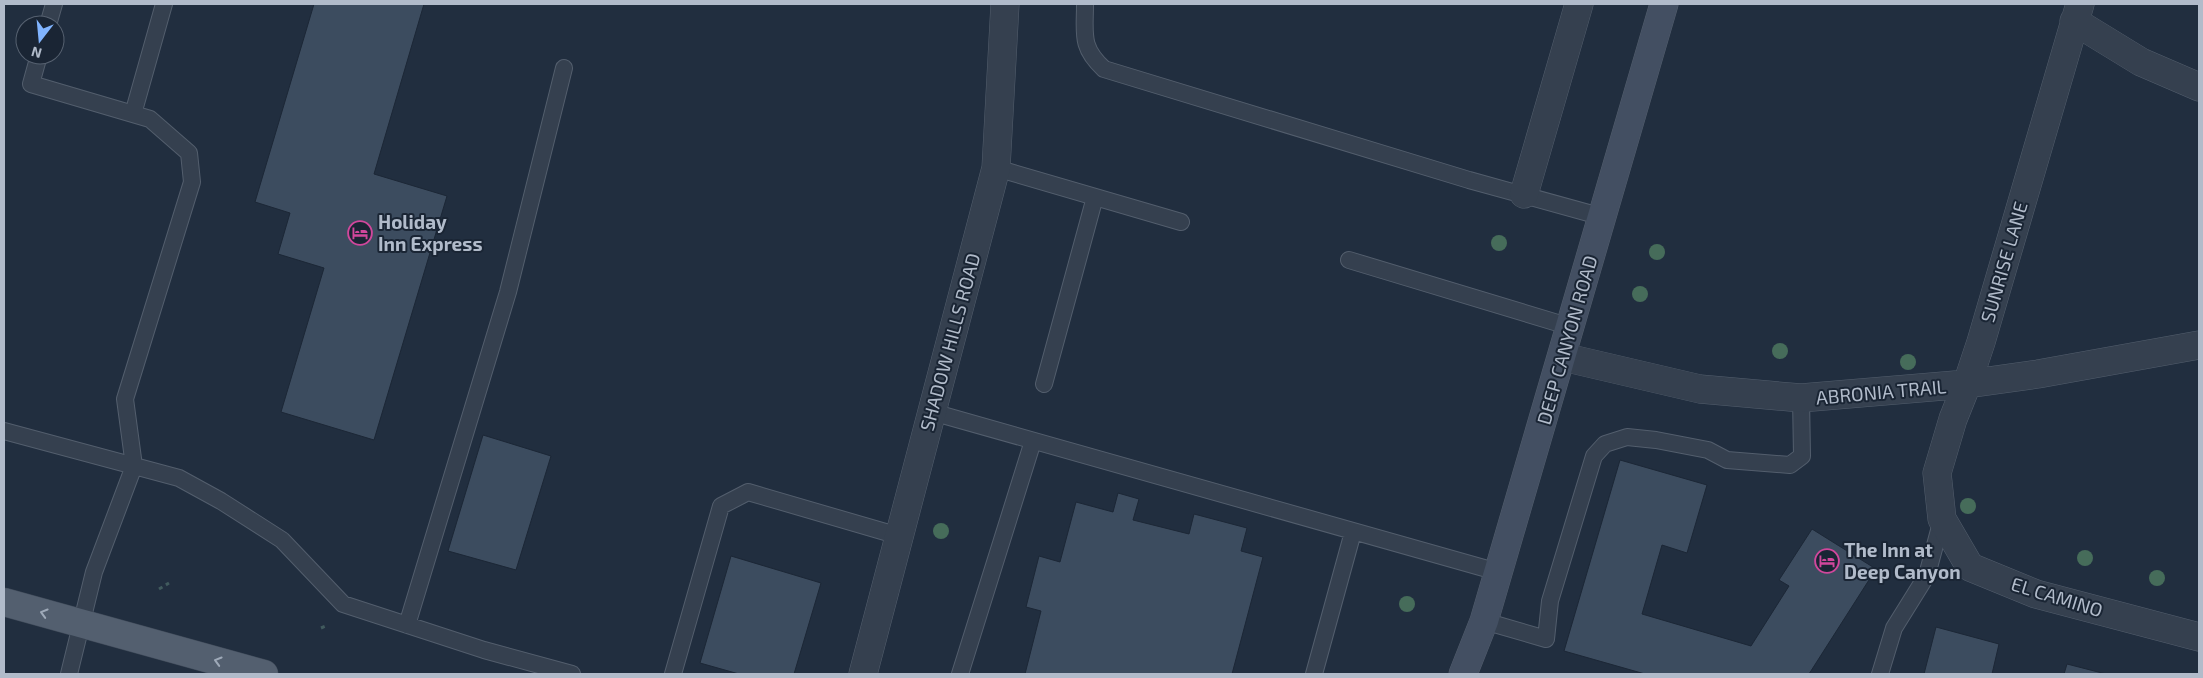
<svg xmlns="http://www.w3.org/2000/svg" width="2203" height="678" font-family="'Exo 2',sans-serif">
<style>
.building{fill:#3c4c5f;stroke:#1c2736}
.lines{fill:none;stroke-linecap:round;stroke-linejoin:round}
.lane-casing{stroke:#535e6d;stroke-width:18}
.street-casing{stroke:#535e6d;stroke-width:29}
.secondary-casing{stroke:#535e6d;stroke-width:29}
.primary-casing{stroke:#3e4958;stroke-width:29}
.path{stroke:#415a5d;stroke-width:3;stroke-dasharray:4 4;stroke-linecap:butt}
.lane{stroke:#35404f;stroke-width:16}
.street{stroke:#35404f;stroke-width:28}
.secondary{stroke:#434f62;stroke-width:28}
.primary{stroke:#535f6f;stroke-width:28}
.tree{fill:#466c5a}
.oneway{stroke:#9ea9b8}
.labels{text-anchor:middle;stroke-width:4;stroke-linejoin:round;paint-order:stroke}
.poi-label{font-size:19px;font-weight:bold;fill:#b1bbca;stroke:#1a2534;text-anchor:start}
.street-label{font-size:19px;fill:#b1bbca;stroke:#1a2534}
</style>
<rect width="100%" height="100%" fill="#212e3f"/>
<!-- building -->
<path class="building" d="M 314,4 L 424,4 L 374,174 L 447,196 L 374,440 L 281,412 L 324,268 L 278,254 L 290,213 L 255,202 Z
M 483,435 L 551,456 L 516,570 L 448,551 Z
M 1620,460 L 1707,485 L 1687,553 L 1662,545 L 1642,614 L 1751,646 L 1789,586 L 1779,580 L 1812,529 L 1876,569 L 1809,674 L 1645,674 L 1564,651 Z
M 1118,493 L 1139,499 L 1133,520 L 1189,534 L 1194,514 L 1247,528 L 1241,551 L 1263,557 L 1232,674 L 1025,674 L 1041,611 L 1026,607 L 1039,556 L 1060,562 L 1076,502 L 1113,512 Z
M 731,556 L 821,583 L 794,674 L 739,674 L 700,663 Z
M 1936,627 L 1999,644 L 1992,674 L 1924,674 Z
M 2067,664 L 2106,674 L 2064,674 Z"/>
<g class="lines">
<!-- lane casing -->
<g class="lane-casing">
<path id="lane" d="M 1085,4 C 1085,34 1080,47 1104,69 L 1469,180 L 1603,217
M 48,25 L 54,4
M 39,55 L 31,84 L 150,119 L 189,153 L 192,182 L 125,399 L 134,466 L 94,572 L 69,674
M 133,114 L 164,4
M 996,168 L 1181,222
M 1349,260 L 1571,327
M 1044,384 L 1095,197
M 932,412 L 1498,572
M 4,431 L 179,478 L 221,501 L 282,540 L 343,604 L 484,650 L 572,674
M 1484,621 L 1546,639 L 1550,601 L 1594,456 L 1605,444 L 1627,437 L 1656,440 L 1708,450 L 1727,460 L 1790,465 L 1802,456 L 1801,398
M 407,625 L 508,292 L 564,68
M 673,674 L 721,506 L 748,492 L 899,536
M 960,674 L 1033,441
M 1314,674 L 1353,532
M 1880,674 L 1894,628 L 1927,575 L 1942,519"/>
</g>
<!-- street casing -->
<g class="street-casing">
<path id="street" d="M 2080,4 L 1981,342 L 1967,384 L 1953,419 L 1937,473 L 1942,519 L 1970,567 L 2036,594 L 2199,637
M 2074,21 L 2141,62 L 2199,87
M 1524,194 L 1579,4
M 1563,357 L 1700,389 L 1801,398 L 1967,384 L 2038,374 L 2199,345
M 863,674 L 996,168 L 1005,4"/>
</g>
<!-- secondary casing -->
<g class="secondary-casing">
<path id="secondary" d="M 1463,674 L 1484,621 L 1664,4"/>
</g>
<!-- primary casing -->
<g class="primary-casing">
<path id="primary" d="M 4,602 L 264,674"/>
</g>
<!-- path -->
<path class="path" d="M 159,589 L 169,583
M 321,628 L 328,625"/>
<!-- lane -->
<use href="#lane" class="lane"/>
<!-- street -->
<use href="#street" class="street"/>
<!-- secondary -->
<use href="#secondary" class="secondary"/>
<!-- primary -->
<use href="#primary" class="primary"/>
</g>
<!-- trees -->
<g class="tree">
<circle cx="1499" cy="243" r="8"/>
<circle cx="1657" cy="252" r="8"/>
<circle cx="1640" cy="294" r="8"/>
<circle cx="1780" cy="351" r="8"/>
<circle cx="1908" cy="362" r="8"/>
<circle cx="1968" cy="506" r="8"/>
<circle cx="941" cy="531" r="8"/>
<circle cx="2085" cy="558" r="8"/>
<circle cx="2157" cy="578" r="8"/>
<circle cx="1407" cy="604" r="8"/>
</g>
<!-- one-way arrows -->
<defs><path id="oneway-chevron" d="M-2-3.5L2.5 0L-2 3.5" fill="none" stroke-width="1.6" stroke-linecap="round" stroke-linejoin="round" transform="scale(1.25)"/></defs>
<g class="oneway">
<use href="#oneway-chevron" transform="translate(44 613) rotate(-164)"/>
<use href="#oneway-chevron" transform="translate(218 661) rotate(-164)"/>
</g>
<!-- icons -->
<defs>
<g id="hotel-ring" transform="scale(1.25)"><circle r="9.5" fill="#1a2534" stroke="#d1479c" stroke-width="1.5"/><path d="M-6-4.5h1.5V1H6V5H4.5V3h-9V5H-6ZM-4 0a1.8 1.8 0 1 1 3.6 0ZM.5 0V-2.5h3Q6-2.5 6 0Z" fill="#d1479c"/></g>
</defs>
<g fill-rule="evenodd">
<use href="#hotel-ring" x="360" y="233"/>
<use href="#hotel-ring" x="1827" y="561"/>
</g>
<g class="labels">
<!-- poi labels -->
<g class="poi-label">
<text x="378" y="229">Holiday<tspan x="378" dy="22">Inn Express</tspan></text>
<text x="1844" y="557">The Inn at<tspan x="1844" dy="22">Deep Canyon</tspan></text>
</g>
<!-- street labels -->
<g class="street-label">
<text transform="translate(2004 262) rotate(-74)" y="7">SUNRISE LANE</text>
<text transform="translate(1567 340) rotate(-74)" y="7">DEEP CANYON ROAD</text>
<text transform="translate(950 342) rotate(-75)" y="7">SHADOW HILLS ROAD</text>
<text transform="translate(1881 392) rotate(-5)" y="7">ABRONIA TRAIL</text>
<text transform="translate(2057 597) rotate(17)" y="7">EL CAMINO</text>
</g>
</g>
<!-- border -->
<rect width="2203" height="678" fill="none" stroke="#b1bbca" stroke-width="10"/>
<!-- north arrow -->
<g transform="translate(40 40) rotate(196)"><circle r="24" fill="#1a2534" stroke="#566170"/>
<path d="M0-4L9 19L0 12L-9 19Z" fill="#81b4ff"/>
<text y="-8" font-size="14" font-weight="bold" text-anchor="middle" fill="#b1bbca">N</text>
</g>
</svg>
